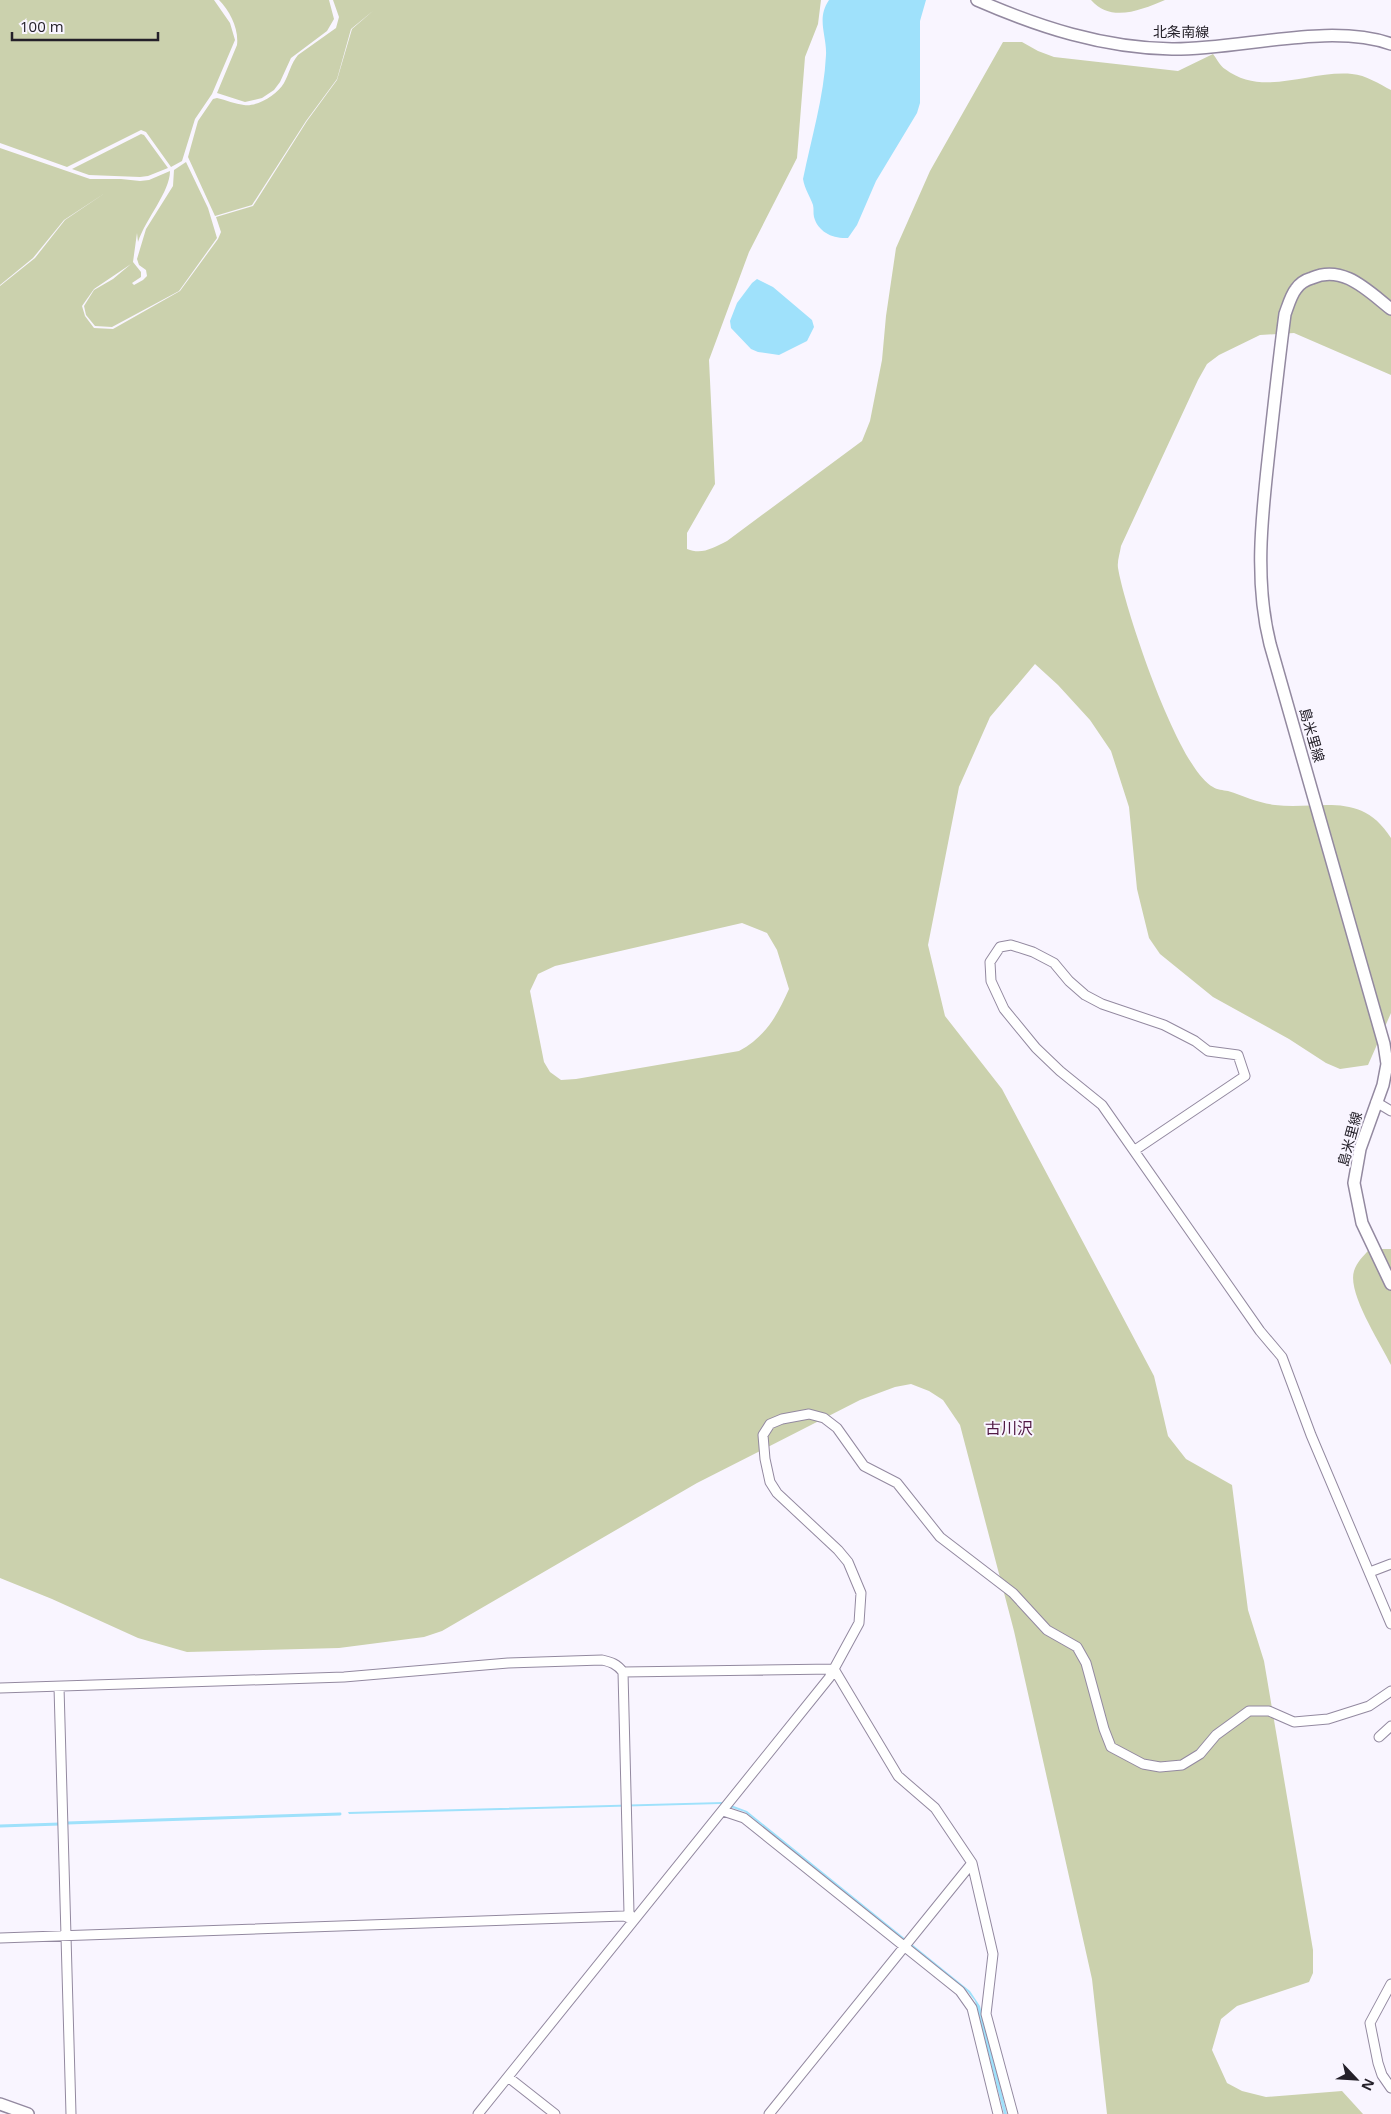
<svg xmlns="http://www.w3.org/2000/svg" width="1391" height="2114" font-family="'Open Sans','Noto Sans JP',sans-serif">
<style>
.green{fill:#cbd1ad;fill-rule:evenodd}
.water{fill:#9fe1fb}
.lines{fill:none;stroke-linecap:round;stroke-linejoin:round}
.stream{stroke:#9fe1fb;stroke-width:3}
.minor-casing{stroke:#9389a0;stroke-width:11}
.tertiary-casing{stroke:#9389a0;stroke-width:14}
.minor{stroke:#fff;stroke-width:9}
.tertiary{stroke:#fff;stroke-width:11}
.labels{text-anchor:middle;stroke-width:4;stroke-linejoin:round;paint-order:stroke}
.street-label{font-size:14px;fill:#242029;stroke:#f9f5ff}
.quarter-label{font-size:16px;fill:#511944;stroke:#f9f5ff}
</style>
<rect width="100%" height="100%" fill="#f9f5ff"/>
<!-- green -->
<path class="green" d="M 0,0 L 214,0 L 230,23 L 235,40 L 212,94 L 195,119 L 182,161 L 171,167 L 146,132 L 141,130 L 67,167 L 0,143 Z
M 219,0 L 329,0 L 334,19 L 327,31 L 291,58 L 280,82 L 274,90 L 262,98 L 245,102 L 217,93 L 237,45 C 239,29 230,11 219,0 Z
M 333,0 L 821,0 L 818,24 L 805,57 L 797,158 L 749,252 L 709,360 L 715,484 L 687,533 L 687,549 C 702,555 713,548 727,541 L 862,441 L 870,421 L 882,360 L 886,316 L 896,248 L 930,171 L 1003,42 L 1022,42 L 1038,51 L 1054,57 L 1178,71 L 1213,54 C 1217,59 1220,66 1225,69 C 1263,98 1310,70 1352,74 C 1366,75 1379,84 1391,90 L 1391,375 L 1294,333 L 1260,335 L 1219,355 L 1207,364 L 1198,380 L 1121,546 C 1120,553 1117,561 1118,568 C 1125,609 1178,769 1213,787 C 1217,790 1223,790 1228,791 C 1244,796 1258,803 1275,805 C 1320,810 1361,790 1391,838 L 1391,1013 L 1368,1065 L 1340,1069 L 1326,1063 L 1289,1039 L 1213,997 L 1160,954 L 1149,938 L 1137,889 L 1129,807 L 1111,751 L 1090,720 L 1058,685 L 1035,664 L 990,717 L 959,787 L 928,945 L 945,1016 L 1002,1089 L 1154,1376 L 1168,1436 L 1186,1459 L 1232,1485 L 1248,1610 L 1264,1661 L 1313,1950 L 1313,1973 L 1309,1982 L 1237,2006 L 1221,2019 L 1212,2050 L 1227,2083 L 1242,2091 L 1266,2097 L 1342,2091 L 1363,2114 L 1107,2114 L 1092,1979 L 1014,1631 L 960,1425 L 943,1400 L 929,1391 L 911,1384 L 895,1387 L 860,1400 L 697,1483 L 442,1631 L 424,1637 L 339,1648 L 187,1652 L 138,1638 L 52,1599 L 0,1578 L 0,286 L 35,258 L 65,220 L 105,193 L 64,220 L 33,258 L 0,285 L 0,148 L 90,179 L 121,179 L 140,181 L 149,180 L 170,171 C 170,192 146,218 138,242 L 137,233 L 133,262 L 141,272 L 141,277 L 132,283 L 134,285 L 143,280 L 147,276 L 146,270 L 139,265 L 137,259 L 146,229 L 173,186 L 174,170 L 186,162 L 208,208 L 217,238 L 179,291 L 112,327 L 95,326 L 86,315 L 84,306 L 94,290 L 113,279 L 131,264 L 94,289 L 82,306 L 85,316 L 94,328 L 113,329 L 180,291 L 218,239 L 221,232 L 216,217 L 253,206 L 307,121 L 337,80 L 352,29 L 374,10 L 351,29 L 337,79 L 306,121 L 252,205 L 215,216 L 188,157 L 198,121 L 213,99 L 217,98 C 226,100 235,104 244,105 C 257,107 277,95 284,83 C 289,74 291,63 298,55 L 336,28 L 339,17 ZM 742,923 L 767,933 L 777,950 L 789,989 C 777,1016 766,1036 739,1051 L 576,1079 L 561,1080 L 550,1072 L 544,1062 L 530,991 L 538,974 L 555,966 Z
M 1091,0 L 1165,0 C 1141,10 1111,23 1091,0 Z
M 141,134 L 144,135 L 168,168 L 148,176 L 140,177 L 89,175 L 72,169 Z
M 1370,1249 L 1391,1249 L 1391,1365 C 1381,1344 1347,1293 1354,1271 C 1357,1262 1363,1256 1370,1249 Z"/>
<!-- water -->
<path class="water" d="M 829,0 L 926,0 L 920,21 L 920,103 L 917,113 L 876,181 L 857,225 L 848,238 C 833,239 818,232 814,217 C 813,213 814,209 813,205 C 810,196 805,190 803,179 C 811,139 824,97 826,55 C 827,35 816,19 829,0 Z
M 757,279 L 773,287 L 812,320 L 814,327 L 807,341 L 779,355 L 758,352 L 751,349 L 731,328 L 730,321 L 737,303 L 752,283 Z
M 723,1802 L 747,1811 L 970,1991 L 980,2006 L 1007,2114 L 1004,2114 L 975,2001 L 968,1992 L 745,1812 L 720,1804 L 349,1814 L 348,1812 Z"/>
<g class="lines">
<!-- stream -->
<path class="stream" d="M 67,1823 L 340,1814
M 0,1826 L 60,1824"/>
<!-- minor casing -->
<g class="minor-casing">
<path id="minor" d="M 1376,1102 L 1391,1111
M 1135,1150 L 1245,1076 L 1238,1055 L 1208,1051 L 1195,1041 L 1164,1025 L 1102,1004 L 1085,995 L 1069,981 L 1054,963 L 1033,952 L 1011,945 L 1000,947 L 990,962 L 991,981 L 1004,1009 L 1036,1048 L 1060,1071 L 1102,1105 L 1260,1331 L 1282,1357 L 1311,1435 L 1391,1624
M 1370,1572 L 1391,1564
M 834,1669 L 898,1776 L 935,1808 L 972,1863 L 993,1954 L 986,2014 L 1013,2114
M 623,1672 L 834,1669
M 59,1687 L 71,2114
M 0,1688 L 344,1677 L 508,1663 L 602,1660 C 611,1662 617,1664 623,1672 L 629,1913 L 634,1920
M 1379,1737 L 1391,1726
M 723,1811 L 744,1818 L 960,1991 L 972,2008 L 998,2114
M 0,1938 L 624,1916 L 634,1920
M 1391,1984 L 1370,2023 L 1378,2063 L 1382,2075 L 1391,2088
M 508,2077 L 555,2114
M 478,2114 L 829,1678 L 859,1623 L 861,1593 L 848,1562 L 838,1550 L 777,1493 L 770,1482 L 765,1459 L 763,1435 L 770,1424 L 782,1419 L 809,1414 L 824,1418 L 837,1428 L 864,1466 L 897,1483 L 940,1537 L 1013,1593 L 1047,1630 L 1077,1647 L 1086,1663 L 1104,1729 L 1111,1747 L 1143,1764 L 1160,1767 L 1182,1765 L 1200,1754 L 1216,1735 L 1249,1711 L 1269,1711 L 1294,1722 L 1328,1719 L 1369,1706 L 1391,1691
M 769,2114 L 972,1863"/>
</g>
<!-- tertiary casing -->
<g class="tertiary-casing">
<path id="tertiary" d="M 977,0 C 1039,27 1103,48 1172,49 C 1239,50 1329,22 1391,44
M 1391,309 C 1368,291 1343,264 1312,278 C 1305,280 1300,283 1296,289 C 1291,295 1288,306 1285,314 C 1279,359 1274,405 1269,451 C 1262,515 1254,580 1270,644 L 1384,1044 L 1387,1064 L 1383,1085 L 1360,1149 L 1354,1183 L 1362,1223 L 1391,1284
M 0,2104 L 28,2114"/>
</g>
<!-- minor -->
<use href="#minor" class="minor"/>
<!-- tertiary -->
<use href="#tertiary" class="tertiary"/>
</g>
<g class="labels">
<!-- street labels -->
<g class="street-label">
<text x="1181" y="37">北条南線</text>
<text transform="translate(1312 735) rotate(74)" y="5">島米里線</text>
<text transform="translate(1350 1139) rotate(-75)" y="5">島米里線</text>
</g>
<!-- quarter labels -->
<g class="quarter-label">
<text x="1009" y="1434">古川沢</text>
</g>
</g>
<!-- north arrow -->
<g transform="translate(1356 2079) rotate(115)" stroke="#f9f5ff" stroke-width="4" paint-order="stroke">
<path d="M0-4L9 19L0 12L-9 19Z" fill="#242029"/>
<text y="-8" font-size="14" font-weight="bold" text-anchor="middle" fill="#242029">N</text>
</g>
<!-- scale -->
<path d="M12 32v8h146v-8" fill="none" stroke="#242029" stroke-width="2.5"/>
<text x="20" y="32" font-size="15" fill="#242029" stroke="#f9f5ff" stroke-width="4" paint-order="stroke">100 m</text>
</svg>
